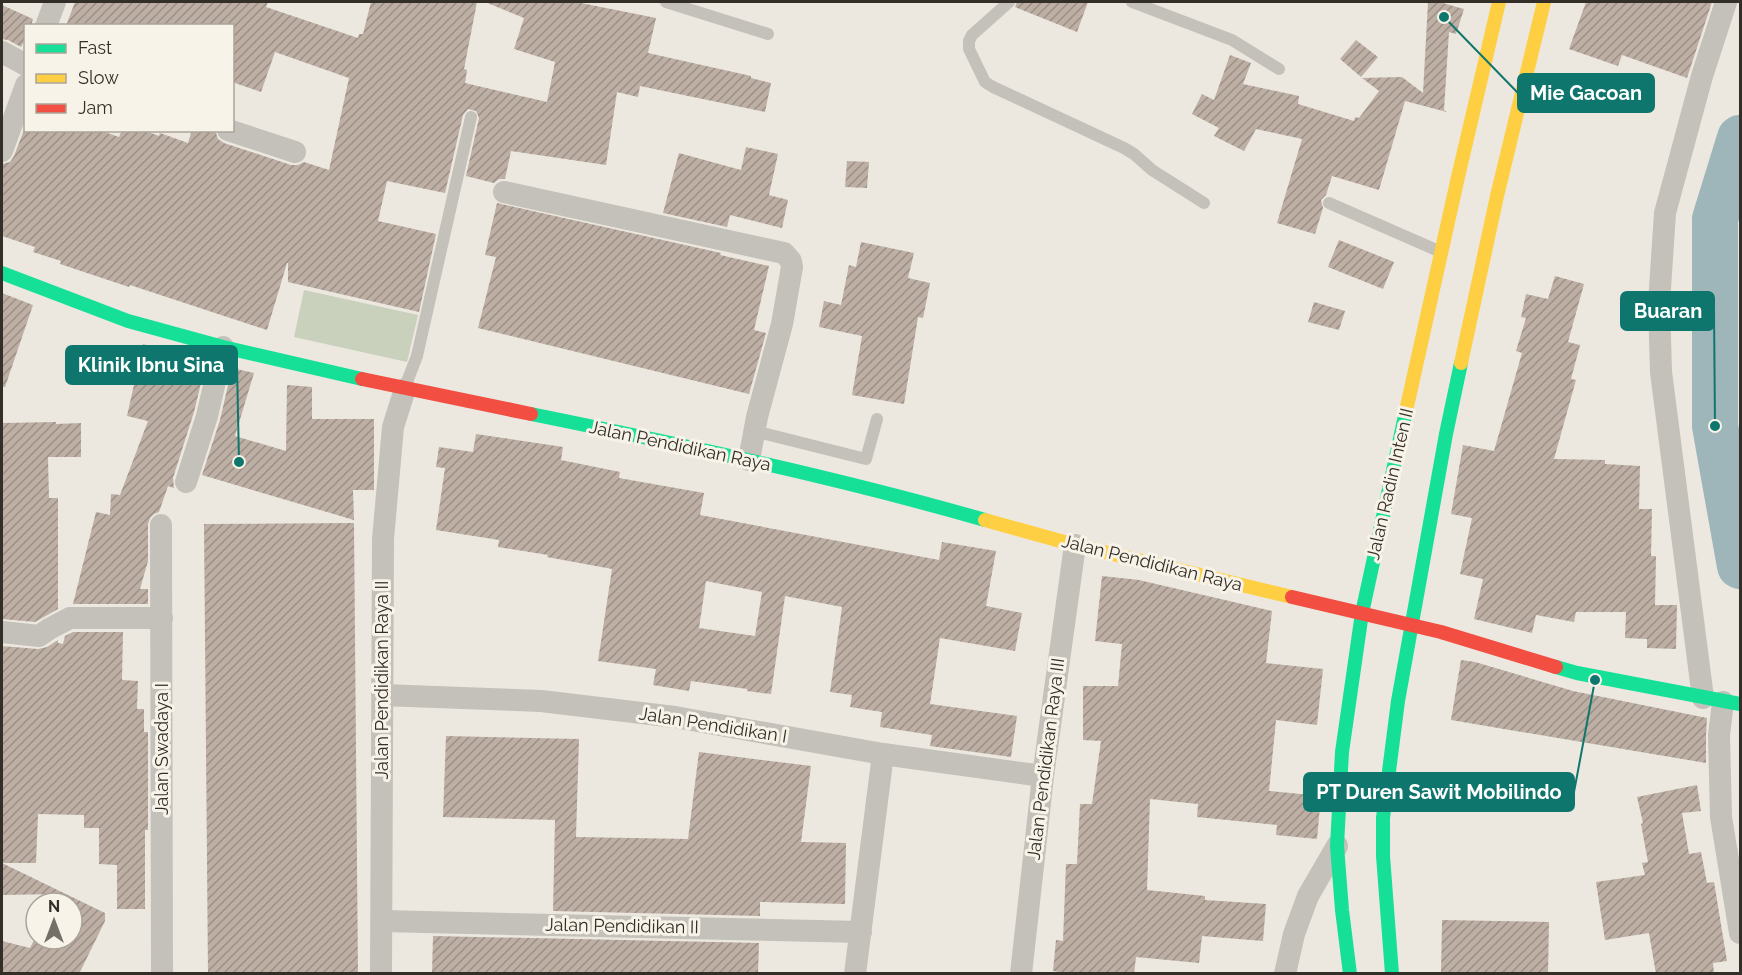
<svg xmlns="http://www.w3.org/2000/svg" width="1742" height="975" font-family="Raleway,sans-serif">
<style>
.garden{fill:#c9d0bb}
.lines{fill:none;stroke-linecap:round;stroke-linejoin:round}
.river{stroke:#9eb6ba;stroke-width:46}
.building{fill:url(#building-hatch);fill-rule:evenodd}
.lane{stroke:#c4c0ba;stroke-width:12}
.street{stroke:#c4c0ba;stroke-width:22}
.fast{stroke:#16e098;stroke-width:14}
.slow{stroke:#ffcf43;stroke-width:14}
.jam{stroke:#f24e42;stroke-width:14}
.labels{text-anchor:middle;stroke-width:6;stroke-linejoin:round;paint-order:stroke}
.street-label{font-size:18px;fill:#342e28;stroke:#f8f3e8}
.leader{fill:none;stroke:#0f766e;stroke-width:2}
.callout-dot{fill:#0f766e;stroke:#f8f3e8;stroke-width:2}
.callout{fill:#0f766e;stroke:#0f766e;stroke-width:2}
.callout-label{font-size:20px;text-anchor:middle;font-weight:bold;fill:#fff}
</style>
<defs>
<pattern id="building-hatch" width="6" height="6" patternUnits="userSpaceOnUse" patternTransform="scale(1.5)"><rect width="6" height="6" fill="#beafa4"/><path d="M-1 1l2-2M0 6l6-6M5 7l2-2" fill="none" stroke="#9b8f86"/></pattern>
</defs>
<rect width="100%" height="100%" fill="#ece8e0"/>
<!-- garden -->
<path class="garden" d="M 304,290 L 418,315 L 407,362 L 294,337 Z"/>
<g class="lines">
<!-- river -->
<path class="river" d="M 1740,138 L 1715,219 L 1715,426 L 1740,566"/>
</g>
<!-- building -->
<path class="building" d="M 75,2 L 268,2 L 266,7 L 358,38 L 359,34 L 363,34 L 371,2 L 477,2 L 464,69 L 467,70 L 465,83 L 547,102 L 555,62 L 514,49 L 524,18 L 485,2 L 576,2 L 656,18 L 648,53 L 751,76 L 751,78 L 771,83 L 765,112 L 640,86 L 638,97 L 617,92 L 606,165 L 511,151 L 505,179 L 499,179 L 494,183 L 466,176 L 479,118 L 476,111 L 468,109 L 463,115 L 445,193 L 387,181 L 378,221 L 436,234 L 419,312 L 288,282 L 288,263 L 287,263 L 267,330 L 130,285 L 129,287 L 60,264 L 61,261 L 33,252 L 35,247 L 2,236 L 2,164 L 10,162 L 14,156 L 24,130 L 99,130 L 119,137 L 122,130 L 143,130 L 159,136 L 160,133 L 188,143 L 192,130 L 215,130 L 218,139 L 224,143 L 291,165 L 298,165 L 304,162 L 329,170 L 349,78 L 275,52 L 261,92 L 232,82 L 232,26 L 66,26 Z
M 1017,2 L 1088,2 L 1077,32 L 1015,7 Z
M 1428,2 L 1439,2 L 1464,9 L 1456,34 L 1449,32 L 1444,110 L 1447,112 L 1405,101 L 1379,190 L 1332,176 L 1326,195 L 1321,200 L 1323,208 L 1315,234 L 1277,223 L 1302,139 L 1256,129 L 1244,151 L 1214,136 L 1219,128 L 1192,114 L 1202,94 L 1214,100 L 1230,55 L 1251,63 L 1243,84 L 1299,96 L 1298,104 L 1354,121 L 1355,117 L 1359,118 L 1379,91 L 1362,78 L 1402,77 L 1423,93 Z
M 1586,2 L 1712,2 L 1687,78 L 1622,55 L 1618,66 L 1569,49 Z
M 2,5 L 33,19 L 31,26 L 26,26 L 26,37 L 21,47 L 8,40 L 2,39 Z
M 1356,40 L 1378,57 L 1361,77 L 1340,59 Z
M 746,147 L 778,154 L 769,195 L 788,200 L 782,228 L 730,215 L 727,227 L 663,213 L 679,153 L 741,170 Z
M 847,161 L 869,162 L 867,188 L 845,187 Z
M 497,203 L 721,253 L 720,255 L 769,266 L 754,330 L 766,333 L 749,394 L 478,328 L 496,257 L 485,255 Z
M 1339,240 L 1394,262 L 1383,289 L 1328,267 Z
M 861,242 L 914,253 L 908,278 L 930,283 L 923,318 L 918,317 L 904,404 L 852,395 L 862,336 L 819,327 L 824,301 L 841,305 L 849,265 L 856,267 Z
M 1555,276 L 1584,284 L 1568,342 L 1580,345 L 1571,379 L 1576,380 L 1554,459 L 1605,460 L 1605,464 L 1640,466 L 1639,509 L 1652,509 L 1651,556 L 1656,556 L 1655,605 L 1677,605 L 1676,649 L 1647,648 L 1647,639 L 1625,638 L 1626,612 L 1576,612 L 1574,622 L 1536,615 L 1532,633 L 1474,619 L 1483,579 L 1460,574 L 1472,518 L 1451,514 L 1463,445 L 1494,451 L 1522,353 L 1516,351 L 1526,318 L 1521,317 L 1526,294 L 1548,299 Z
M 2,293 L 33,305 L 5,387 L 2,387 Z
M 1314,302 L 1345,311 L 1339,330 L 1308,322 Z
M 143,344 L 206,362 L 194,412 L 173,478 L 174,488 L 168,486 L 159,512 L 154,514 L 150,518 L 148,524 L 148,561 L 140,589 L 148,589 L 148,604 L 73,604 L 96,512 L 110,515 L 111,494 L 120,495 L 148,421 L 127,416 Z
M 232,368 L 254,373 L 235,436 L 286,451 L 287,385 L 312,387 L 312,419 L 374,419 L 374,490 L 353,490 L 354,520 L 202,475 L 220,420 Z
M 56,422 L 56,424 L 81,423 L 81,457 L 48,457 L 49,498 L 58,498 L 58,609 L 35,622 L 2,619 L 2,592 L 3,592 L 3,551 L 2,551 L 2,423 Z
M 476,434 L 563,447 L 561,460 L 620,472 L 619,478 L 704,493 L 700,515 L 939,560 L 942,542 L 996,551 L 986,606 L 1022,613 L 1015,651 L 940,638 L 930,704 L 1017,716 L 1011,757 L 930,746 L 932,735 L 880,727 L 882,712 L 850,707 L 852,695 L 830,692 L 842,607 L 785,596 L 771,694 L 747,691 L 747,689 L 691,681 L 689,691 L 653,685 L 656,669 L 598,661 L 612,569 L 547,557 L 548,555 L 498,547 L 499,540 L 436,530 L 445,468 L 436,467 L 439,447 L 473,452 ZM 706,581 L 762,592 L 755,636 L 699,628 Z
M 354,523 L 358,974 L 208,974 L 204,524 Z
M 1102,576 L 1139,580 L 1272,611 L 1266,663 L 1323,669 L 1317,725 L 1276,720 L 1269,791 L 1321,796 L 1317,839 L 1276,835 L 1277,825 L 1197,817 L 1198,804 L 1150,799 L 1147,890 L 1205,896 L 1205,900 L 1266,904 L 1263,941 L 1202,936 L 1199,963 L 1136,957 L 1134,974 L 1073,974 L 1053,971 L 1056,940 L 1063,941 L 1066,864 L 1077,864 L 1080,804 L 1092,804 L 1101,741 L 1083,740 L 1083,686 L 1118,686 L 1122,644 L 1095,641 Z
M 73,632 L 123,632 L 122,680 L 138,681 L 137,709 L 144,709 L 144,732 L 148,732 L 148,830 L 145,830 L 145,909 L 117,909 L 117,865 L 99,864 L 99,828 L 84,828 L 84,815 L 38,814 L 36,863 L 2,863 L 2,646 L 38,649 L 47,647 L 58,640 L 58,643 L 63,644 L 65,636 Z
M 1461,660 L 1475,662 L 1573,691 L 1707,718 L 1706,735 L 1706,763 L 1451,720 Z
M 446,736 L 579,739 L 576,837 L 688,839 L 699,752 L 811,766 L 801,842 L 846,843 L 845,904 L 760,902 L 760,916 L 553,911 L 555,820 L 443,817 Z
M 1697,785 L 1701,811 L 1682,813 L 1689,854 L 1701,852 L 1707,883 L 1714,882 L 1727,961 L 1713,963 L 1714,974 L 1656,974 L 1649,933 L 1605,940 L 1596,882 L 1645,875 L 1642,863 L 1648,862 L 1641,824 L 1643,823 L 1637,797 Z
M 2,863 L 105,913 L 105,921 L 79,974 L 2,974 L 2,941 L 30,948 L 36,936 L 36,939 L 72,939 L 72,903 L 52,903 L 57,894 L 2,895 Z
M 1442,920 L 1549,922 L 1548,974 L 1441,974 Z
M 433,936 L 759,943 L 758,974 L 432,974 Z"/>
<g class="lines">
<!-- lane -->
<path class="lane" d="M 666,2 L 768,34
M 1009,2 L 972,35 L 969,41 L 969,49 L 985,82 L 993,87 L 1124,148 L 1134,154 L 1152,170 L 1204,203
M 1132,2 L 1232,40 L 1279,69
M 1329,203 L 1441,252
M 405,387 L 417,356 L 471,117
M 754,431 L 866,459 L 877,419"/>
<!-- street -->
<path class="street" d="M 46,26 L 55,2
M 2,52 L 26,65
M 228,130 L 295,152
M 2,151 L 26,85
M 504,192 L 784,253 L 791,261 L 792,267 L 782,324 L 757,417 L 749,460
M 186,482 L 207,416 L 223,347
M 161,525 L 162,974
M 2,632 L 39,636 L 49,629 L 70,618 L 162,618
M 382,695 L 541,701 L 675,717 L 883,754 L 1043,776
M 1703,698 L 1661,372 L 1659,303 L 1665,213 L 1702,76 L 1726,2
M 1723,702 L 1719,735 L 1721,817 L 1740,933
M 382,921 L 861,932
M 381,974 L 383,539 L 393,427 L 405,389
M 855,974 L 883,754
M 1021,974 L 1043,776 L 1075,545
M 1285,974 L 1294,934 L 1308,896 L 1337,846"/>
<!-- fast -->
<path class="fast" d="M 2,273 L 128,321 L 223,347 L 362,379
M 531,414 C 684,445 835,477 985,520
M 1556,667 L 1577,673 L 1740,704
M 1350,974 L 1342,910 L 1337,846 L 1342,752 L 1362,613 L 1406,411
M 1392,974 L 1383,856 L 1383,818 L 1398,701 L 1446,434 L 1461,363"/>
<!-- slow -->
<path class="slow" d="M 1461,363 L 1497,196 L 1544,2
M 1406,411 L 1458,177 L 1499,2
M 985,520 L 1075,545 L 1292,597"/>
<!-- jam -->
<path class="jam" d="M 362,379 L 531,414
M 1292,597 L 1441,632 L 1556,667"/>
</g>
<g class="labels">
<!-- street labels -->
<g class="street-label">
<text transform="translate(680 446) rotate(12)" y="6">Jalan Pendidikan Raya</text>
<text transform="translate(1390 484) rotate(-77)" y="6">Jalan Radin Inten II</text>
<text transform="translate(1152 563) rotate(14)" y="6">Jalan Pendidikan Raya</text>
<text transform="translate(382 680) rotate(-90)" y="6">Jalan Pendidikan Raya II</text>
<text transform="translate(713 725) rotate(9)" y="6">Jalan Pendidikan I</text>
<text transform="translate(162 749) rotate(-90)" y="6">Jalan Swadaya I</text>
<text transform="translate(1046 759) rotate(-83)" y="6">Jalan Pendidikan Raya III</text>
<text transform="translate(622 926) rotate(1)" y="6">Jalan Pendidikan II</text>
</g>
</g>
<!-- callouts -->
<path class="leader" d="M1444 17L1518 93M1715 426L1714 311M239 462L237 365M1595 680L1574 792"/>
<g class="callout-dot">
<circle cx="1444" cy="17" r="6"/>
<circle cx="1715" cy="426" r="6"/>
<circle cx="239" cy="462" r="6"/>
<circle cx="1595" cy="680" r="6"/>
</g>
<g class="callout">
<rect x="1518" y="74" width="136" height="38" rx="6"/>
<rect x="1621" y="292" width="93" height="38" rx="6"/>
<rect x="66" y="346" width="171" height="38" rx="6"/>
<rect x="1304" y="773" width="270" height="38" rx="6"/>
</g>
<g class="callout-label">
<text x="1586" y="100">Mie Gacoan</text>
<text x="1668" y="318">Buaran</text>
<text x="151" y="372">Klinik Ibnu Sina</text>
<text x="1439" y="799">PT Duren Sawit Mobilindo</text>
</g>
<!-- border -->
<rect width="1742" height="975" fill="none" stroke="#342e28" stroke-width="6"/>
<!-- legend -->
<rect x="24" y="24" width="210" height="108" fill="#f8f3e8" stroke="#aaa49b" stroke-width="1.5"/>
<rect x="36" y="44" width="30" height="9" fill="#16e098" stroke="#aaa49b" stroke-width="1.5"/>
<text x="78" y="54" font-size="18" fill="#342e28">Fast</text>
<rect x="36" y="74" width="30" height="9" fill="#ffcf43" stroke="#aaa49b" stroke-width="1.5"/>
<text x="78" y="84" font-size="18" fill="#342e28">Slow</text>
<rect x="36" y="104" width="30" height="9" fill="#f24e42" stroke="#aaa49b" stroke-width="1.5"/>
<text x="78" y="114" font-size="18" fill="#342e28">Jam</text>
<!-- north arrow -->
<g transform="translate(54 921)"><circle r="28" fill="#f8f3e8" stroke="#aaa49b" stroke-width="1.5"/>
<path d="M0-4.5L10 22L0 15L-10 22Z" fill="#746f68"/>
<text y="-9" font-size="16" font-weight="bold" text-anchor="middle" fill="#342e28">N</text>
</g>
</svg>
